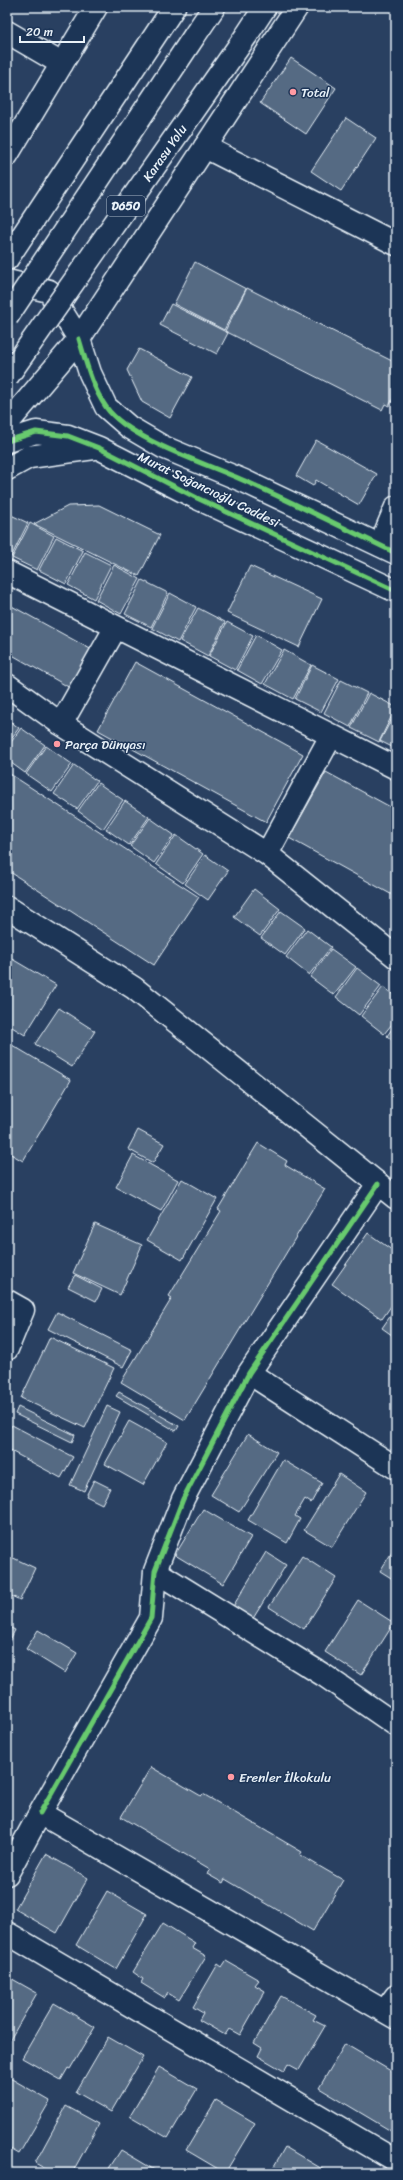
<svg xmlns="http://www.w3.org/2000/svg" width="403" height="2180" font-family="Sriracha,sans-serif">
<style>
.building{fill:#556a83;stroke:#e8f1f8}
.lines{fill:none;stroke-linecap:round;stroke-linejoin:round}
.minor-casing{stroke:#e8f1f8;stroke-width:25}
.major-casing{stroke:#e8f1f8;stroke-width:25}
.highway-casing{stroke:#e8f1f8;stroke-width:25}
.minor{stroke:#1d3557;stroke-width:22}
.major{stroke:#1d3557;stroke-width:22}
.highway{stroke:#1d3557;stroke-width:22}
.highway-bridge-casing{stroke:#e8f1f8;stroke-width:25;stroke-linecap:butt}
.highway-bridge{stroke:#1d3557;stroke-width:22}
.cycleway-casing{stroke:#1d3557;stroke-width:8}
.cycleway{stroke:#67ca6e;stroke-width:5}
.poi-dot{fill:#ff9aa2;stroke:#1d3557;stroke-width:1.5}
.labels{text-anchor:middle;stroke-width:3;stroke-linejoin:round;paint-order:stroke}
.shield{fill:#1d3557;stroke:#abb9c8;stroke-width:1}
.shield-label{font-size:12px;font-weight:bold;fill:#e8f1f8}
.poi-label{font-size:13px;fill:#e8f1f8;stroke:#1d3557;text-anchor:start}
.street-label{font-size:13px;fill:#e8f1f8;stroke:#1d3557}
</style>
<rect width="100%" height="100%" fill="#294061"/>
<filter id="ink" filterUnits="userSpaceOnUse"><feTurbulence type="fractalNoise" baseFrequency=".025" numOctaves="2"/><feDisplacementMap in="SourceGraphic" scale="8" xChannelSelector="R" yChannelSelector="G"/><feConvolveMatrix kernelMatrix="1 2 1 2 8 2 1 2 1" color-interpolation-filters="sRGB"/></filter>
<g filter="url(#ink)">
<!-- building -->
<path class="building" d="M 291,58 L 336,88 L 306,134 L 260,103 Z
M 346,118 L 376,138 L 341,191 L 311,171 Z
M 195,262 L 246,289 L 224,330 L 174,304 Z
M 247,288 L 396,363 L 396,393 L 389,406 L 385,404 L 382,410 L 225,331 Z
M 171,304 L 228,333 L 217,354 L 160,325 Z
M 139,349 L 192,377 L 170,418 L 142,402 L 127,370 Z
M 316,440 L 377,474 L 359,505 L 316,480 L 313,486 L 296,476 Z
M 99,505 L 160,535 L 139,576 L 34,524 L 68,506 Z
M 11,515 L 28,523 L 11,557 L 7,555 L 7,523 Z
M 30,523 L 54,536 L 37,570 L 12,558 Z
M 56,537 L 83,551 L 66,584 L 39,570 Z
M 85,552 L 111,565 L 94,599 L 68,585 Z
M 114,565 L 140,579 L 121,614 L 96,600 Z
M 250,566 L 322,599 L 299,647 L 227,613 Z
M 142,580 L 168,593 L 151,627 L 125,614 Z
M 170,593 L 196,607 L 178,642 L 152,628 Z
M 8,604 L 94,651 L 72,689 L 7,652 Z
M 198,608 L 225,622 L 208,656 L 180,641 Z
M 227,622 L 253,636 L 235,670 L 209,656 Z
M 256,635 L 282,650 L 262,684 L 237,670 Z
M 284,650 L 311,665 L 293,699 L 265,684 Z
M 135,662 L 303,754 L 266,822 L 98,730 Z
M 312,665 L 339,679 L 321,712 L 295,699 Z
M 341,680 L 367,693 L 350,727 L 324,713 Z
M 369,693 L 396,707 L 379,742 L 351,728 Z
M 396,711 L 396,749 L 380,741 Z
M 7,719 L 19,728 L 7,744 Z
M 21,728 L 45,745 L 25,773 L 7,760 L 7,748 Z
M 46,746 L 72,764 L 52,792 L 26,774 Z
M 74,765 L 97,781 L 77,809 L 54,794 Z
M 7,772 L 199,897 L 154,965 L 7,870 Z
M 326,772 L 396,810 L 396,897 L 289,838 Z
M 98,783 L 123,800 L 103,829 L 78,811 Z
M 125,801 L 149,817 L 129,845 L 106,829 Z
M 150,818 L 174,835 L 154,863 L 130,846 Z
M 176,835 L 203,854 L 183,883 L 156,864 Z
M 205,855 L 228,871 L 208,900 L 185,884 Z
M 254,889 L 280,909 L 260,936 L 234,917 Z
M 281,911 L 305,928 L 285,955 L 261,938 Z
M 307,929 L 331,947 L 309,975 L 286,957 Z
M 331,949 L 356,967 L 334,995 L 310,977 Z
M 7,956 L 56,985 L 25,1035 L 7,1024 Z
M 357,968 L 381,986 L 359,1015 L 336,997 Z
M 383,987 L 396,997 L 396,1019 L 384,1034 L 361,1016 Z
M 59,1008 L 95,1031 L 72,1067 L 35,1044 Z
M 396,1023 L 396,1043 L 387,1036 Z
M 7,1042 L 71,1080 L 23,1161 L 7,1152 Z
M 138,1130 L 164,1144 L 153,1163 L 128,1149 Z
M 258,1143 L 287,1161 L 285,1165 L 325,1189 L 185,1420 L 121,1382 L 172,1298 L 169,1296 L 221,1211 L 218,1209 Z
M 133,1155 L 178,1180 L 161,1211 L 116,1187 Z
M 182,1179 L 217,1199 L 182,1260 L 147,1240 Z
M 95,1224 L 142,1245 L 120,1295 L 73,1273 Z
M 368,1233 L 396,1253 L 396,1299 L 382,1319 L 332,1284 Z
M 75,1275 L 102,1289 L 96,1301 L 68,1287 Z
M 396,1308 L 396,1338 L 382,1328 Z
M 57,1312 L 132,1350 L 123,1367 L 48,1329 Z
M 50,1337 L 114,1368 L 85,1428 L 21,1398 Z
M 119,1392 L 179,1426 L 176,1431 L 116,1396 Z
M 107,1406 L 120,1412 L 84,1491 L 70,1485 Z
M 18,1407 L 75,1435 L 72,1442 L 15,1414 Z
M 129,1421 L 167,1442 L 143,1485 L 105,1464 Z
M 12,1425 L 73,1457 L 61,1478 L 7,1449 L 7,1433 Z
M 248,1434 L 277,1452 L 239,1512 L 211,1495 Z
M 283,1460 L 322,1483 L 311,1503 L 305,1499 L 295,1516 L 300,1519 L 287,1543 L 248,1520 Z
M 339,1474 L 366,1492 L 332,1547 L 304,1530 Z
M 94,1480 L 110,1488 L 102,1504 L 86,1496 Z
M 203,1509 L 251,1537 L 223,1584 L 175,1555 Z
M 396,1546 L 396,1581 L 380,1571 Z
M 266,1552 L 286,1565 L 249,1625 L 229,1613 Z
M 7,1555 L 35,1568 L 20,1600 L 7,1594 Z
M 302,1556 L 336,1578 L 304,1629 L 269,1607 Z
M 358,1600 L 394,1623 L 361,1675 L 325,1652 Z
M 7,1626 L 15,1630 L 7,1646 Z
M 38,1630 L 77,1653 L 65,1673 L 26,1649 Z
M 396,1675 L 396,1691 L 389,1686 Z
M 151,1767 L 201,1796 L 203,1794 L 302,1852 L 300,1855 L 343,1880 L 313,1931 L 225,1879 L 223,1883 L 207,1874 L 210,1869 L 121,1817 Z
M 46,1854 L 88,1878 L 57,1933 L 15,1909 Z
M 107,1891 L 147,1914 L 116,1969 L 76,1945 Z
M 163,1923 L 195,1943 L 192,1948 L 206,1956 L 179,2000 L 168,1993 L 165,1998 L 141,1983 L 143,1979 L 133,1972 Z
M 226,1961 L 259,1980 L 255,1985 L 265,1991 L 240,2035 L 229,2029 L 225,2035 L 199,2020 L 203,2013 L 193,2007 L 218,1964 L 222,1967 Z
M 7,1976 L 37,1993 L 7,2045 Z
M 281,1996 L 316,2015 L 313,2020 L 325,2026 L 299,2070 L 288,2064 L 284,2071 L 258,2056 L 262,2048 L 254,2043 Z
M 54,2003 L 95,2027 L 70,2069 L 68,2068 L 61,2080 L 22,2058 Z
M 108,2037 L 143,2057 L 111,2112 L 76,2092 Z
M 345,2044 L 396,2074 L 396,2134 L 319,2088 Z
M 159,2067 L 197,2089 L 168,2138 L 130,2116 Z
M 10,2078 L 50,2101 L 19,2154 L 7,2147 L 7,2083 Z
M 216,2100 L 255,2123 L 225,2173 L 186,2150 Z
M 66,2106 L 99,2124 L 72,2173 L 53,2173 L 35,2163 Z
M 285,2147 L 329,2173 L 270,2173 Z
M 121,2150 L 158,2172 L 158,2173 L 106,2173 Z"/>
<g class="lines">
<!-- minor casing -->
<g class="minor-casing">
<path id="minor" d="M 7,32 L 62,64
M 205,147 L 396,244
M 7,155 L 96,7
M 380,545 L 396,507
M 7,572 L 396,768
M 7,685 L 61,724 L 267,854 L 396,957
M 61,724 L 116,627
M 267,854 L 331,736
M 7,907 L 134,988 L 396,1198
M 7,1301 L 23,1310 L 7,1349
M 249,1373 L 396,1468
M 155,1571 L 325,1676 L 396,1725
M 40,1813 L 151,1618 L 155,1571 L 183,1499 L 249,1373 L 378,1184
M 7,1874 L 40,1813 L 396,2018
M 7,1933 L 396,2161
M 385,2011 L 396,1996"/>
</g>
<!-- major casing -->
<g class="major-casing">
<path id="major" d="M 7,259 L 174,7
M 7,281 L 49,291 L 79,339 L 90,373 L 106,407 L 129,427 L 163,447 L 244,481 L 396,553
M 7,424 L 79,339 L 297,7
M 7,441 L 36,432 L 68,436 L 99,448 L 197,498 L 396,591
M 7,469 L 29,457 L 94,448"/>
</g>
<!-- highway casing -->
<g class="highway-casing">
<path id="highway" d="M 195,35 L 214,7
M 246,36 L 265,7"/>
</g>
<!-- minor -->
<use href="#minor" class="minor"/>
<!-- major -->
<use href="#major" class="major"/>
<!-- highway -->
<use href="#highway" class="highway"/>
<!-- highway-bridge casing -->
<g class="highway-bridge-casing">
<g id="highway-bridge">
<path d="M 7,317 L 195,35"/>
<path id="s1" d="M 7,377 L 246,36"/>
</g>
</g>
<!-- highway-bridge -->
<use href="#highway-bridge" class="highway-bridge"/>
<!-- cycleway casing -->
<g class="cycleway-casing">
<path id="cycleway" d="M 79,339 C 86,362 92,387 106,407 C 129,440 208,464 245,481 C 296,504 346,529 396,553
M 7,441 L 36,432 L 68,436 L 99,448 L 197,498 L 396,591
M 40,1813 L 151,1618 L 155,1571 L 183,1499 L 249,1373 L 378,1184"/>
</g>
<!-- cycleway -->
<use href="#cycleway" class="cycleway"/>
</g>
</g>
<!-- markers -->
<g class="poi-dot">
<circle cx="293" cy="92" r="4"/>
<circle cx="57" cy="744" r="4"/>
<circle cx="231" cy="1777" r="4"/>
</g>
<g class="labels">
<!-- shield labels -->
<rect class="shield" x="107" y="196" width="38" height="20" rx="3"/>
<g class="shield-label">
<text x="126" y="210">D650</text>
</g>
<!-- poi labels -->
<g class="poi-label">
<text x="301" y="97">Total</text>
<text x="65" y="749">Parça Dünyası</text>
<text x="239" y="1782">Erenler İlkokulu</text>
</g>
<!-- street labels -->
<g class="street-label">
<text dy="5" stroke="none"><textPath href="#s1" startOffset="274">Karasu Yolu</textPath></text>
<text transform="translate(209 489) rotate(26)" y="5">Murat Soğancıoğlu Caddesi</text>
</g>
</g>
<!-- margin -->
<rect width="403" height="2180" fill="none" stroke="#1d3557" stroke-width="24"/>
<rect x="12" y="12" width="379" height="2156" fill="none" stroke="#e8f1f8" stroke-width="1.5" filter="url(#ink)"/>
<!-- scale -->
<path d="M20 36v6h64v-6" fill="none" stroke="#e8f1f8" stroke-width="2"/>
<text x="26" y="36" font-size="12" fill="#e8f1f8" stroke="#1d3557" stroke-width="3" paint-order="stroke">20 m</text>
</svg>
